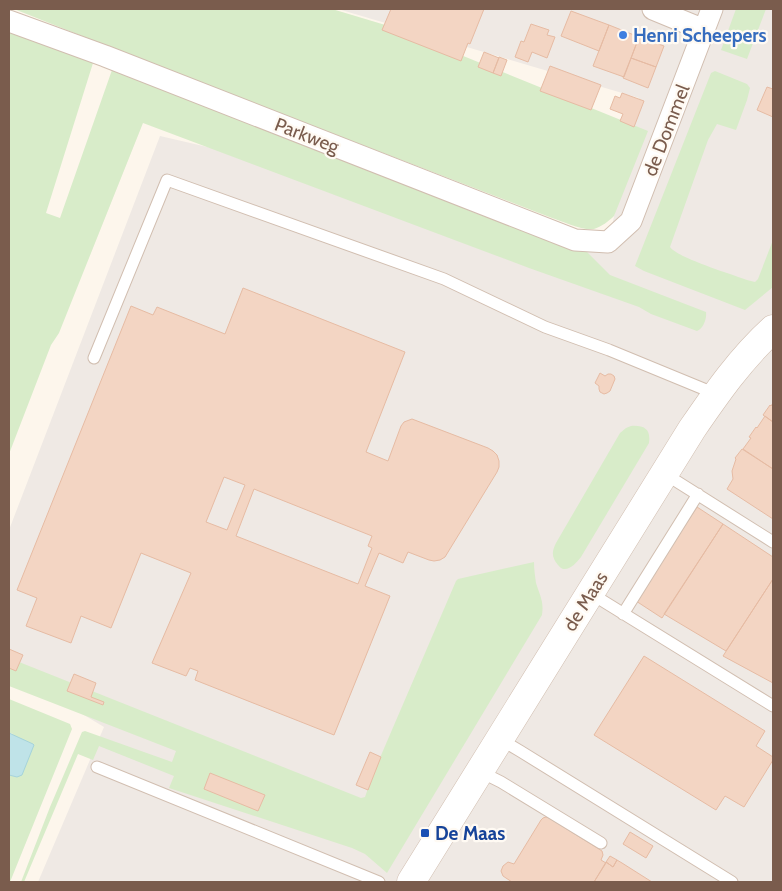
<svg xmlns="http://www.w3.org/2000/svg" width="782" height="891" font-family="Cabin,sans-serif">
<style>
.industrial{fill:#efe9e4}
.green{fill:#d8ecc9}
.water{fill:#bfe3e8;stroke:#a5d3da}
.building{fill:#f3d5c3;stroke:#e6bba3;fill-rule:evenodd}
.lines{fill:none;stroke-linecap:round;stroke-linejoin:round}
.service-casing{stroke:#d1beb0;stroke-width:13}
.minor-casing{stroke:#d1beb0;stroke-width:23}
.tertiary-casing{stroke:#d1beb0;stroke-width:29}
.service{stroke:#fff;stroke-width:11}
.minor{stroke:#fff;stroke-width:21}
.tertiary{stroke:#fff;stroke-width:28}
.shop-dot{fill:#3f7fe0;stroke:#fffaf3;stroke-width:2}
.transit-dot{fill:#1a4fb4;stroke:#fffaf3;stroke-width:2}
.labels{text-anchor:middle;stroke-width:4.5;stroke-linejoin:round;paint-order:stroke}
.shop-label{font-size:19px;font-weight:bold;fill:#366cbe;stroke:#fffaf3;text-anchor:start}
.street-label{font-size:19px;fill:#7a5c4d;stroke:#fffaf3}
.transit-label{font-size:19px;font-weight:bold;fill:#164399;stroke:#fffaf3;text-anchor:start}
</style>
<rect width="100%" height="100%" fill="#fdf6ec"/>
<!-- industrial -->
<path class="industrial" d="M 338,9 L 773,9 L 773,882 L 38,882 L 104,727 L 9,670 L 9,530 L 160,136 L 609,240 L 639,98 Z"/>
<!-- green -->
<path class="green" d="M 14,9 L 332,9 L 392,27 L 648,131 L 614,216 C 609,221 601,227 594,229 C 583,231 562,221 552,218 L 165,69 Z
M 736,9 L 766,9 L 747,59 L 721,50 Z
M 9,30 L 93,63 L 46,213 L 60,218 L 112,70 L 461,207 L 472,212 L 553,242 L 587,252 L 610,275 L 706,312 C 707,319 703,329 697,331 L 651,314 L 639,307 L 529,268 L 143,123 L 59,333 L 51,345 L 9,454 Z
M 715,71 L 747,84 L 750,88 L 747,100 L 736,130 L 717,124 L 708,140 L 670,247 C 678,258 731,274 747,280 L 755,282 L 758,279 L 773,240 L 773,287 L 745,310 L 644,271 L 635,266 L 711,73 Z
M 631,426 C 644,425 651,429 649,443 L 581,557 C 577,562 571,569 565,569 C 561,569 560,567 558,565 C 551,557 552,551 556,543 L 620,433 L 626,428 Z
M 534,562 C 534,569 535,576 536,583 C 540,596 544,601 542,615 L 387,873 L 365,854 L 352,848 L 169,788 L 174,776 L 99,746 L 93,760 L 78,754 L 24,882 L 21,882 L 50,807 L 82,732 L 85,731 L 172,762 L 176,751 L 9,686 L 9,658 L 361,798 L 365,797 L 373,774 L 456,581 L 458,579 Z
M 9,699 L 70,724 L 72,729 L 10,882 L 9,882 L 9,775 L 17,777 L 13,734 L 9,733 Z"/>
<!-- water -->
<path class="water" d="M 9,733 L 33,744 L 34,745 L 22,775 L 17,777 L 9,775 Z"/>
<!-- building -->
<path class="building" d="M 391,9 L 484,9 L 470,44 L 468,43 L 461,61 L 382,30 Z
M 571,11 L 609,25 L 599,51 L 561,36 Z
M 531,24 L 549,30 L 547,35 L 555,37 L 547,58 L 532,52 L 528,62 L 515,57 L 521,41 L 524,42 Z
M 609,25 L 639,37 L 624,77 L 593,66 Z
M 639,37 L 664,46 L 656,67 L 631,58 Z
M 484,52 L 499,58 L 493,73 L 478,67 Z
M 499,57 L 507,60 L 501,76 L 493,73 Z
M 631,58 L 656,67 L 648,88 L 623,78 Z
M 550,66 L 601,85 L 591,110 L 540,91 Z
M 767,87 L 773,89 L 773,117 L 757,110 Z
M 622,93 L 644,101 L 634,127 L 620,121 L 623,114 L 610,109 L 615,96 L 620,98 Z
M 243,288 L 405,352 L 366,452 L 388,461 L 401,426 L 404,422 L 412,419 L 488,448 L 493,451 L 497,455 L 499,461 L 499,467 L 497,472 L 445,557 L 440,560 L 434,561 L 429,560 L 408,552 L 403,563 L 379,553 L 365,586 L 390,596 L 334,735 L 195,680 L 198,671 L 190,668 L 186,676 L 152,663 L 191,573 L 141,553 L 111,628 L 81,616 L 71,643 L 26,626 L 37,598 L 17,590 L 131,306 L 153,315 L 157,307 L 225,334 ZM 224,477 L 245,485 L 227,530 L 206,522 ZM 254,489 L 372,536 L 368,546 L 372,548 L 358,584 L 236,536 Z
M 600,373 L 605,376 L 608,374 L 611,374 L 614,376 L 615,379 L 610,391 L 607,393 L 604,394 L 600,392 L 599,389 L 599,386 L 595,383 Z
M 773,403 L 773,422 L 763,415 L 770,405 L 771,406 Z
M 765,416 L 773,422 L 773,469 L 743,449 L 751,438 L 749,437 L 756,427 L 757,428 Z
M 742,449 L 773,469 L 773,519 L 727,489 L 733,479 L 732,471 L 736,459 L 735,458 Z
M 697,507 L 723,524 L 662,618 L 636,601 Z
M 723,524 L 773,557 L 773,579 L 726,651 L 664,614 Z
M 773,579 L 773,683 L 723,656 Z
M 9,649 L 23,655 L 16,671 L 9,668 Z
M 644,656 L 765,731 L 756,746 L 773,757 L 773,760 L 744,807 L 725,796 L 716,810 L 594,735 Z
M 74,674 L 96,683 L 91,697 L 104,702 L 103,705 L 67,691 Z
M 370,752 L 381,757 L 368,790 L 356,785 Z
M 210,773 L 265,795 L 258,811 L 204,789 Z
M 546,817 L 549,818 L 602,851 L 603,855 L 601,860 L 606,863 L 594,882 L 512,882 L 503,876 L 501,871 L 503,866 L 508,862 L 514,864 L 541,820 L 543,818 Z
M 630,832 L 653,846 L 646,858 L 623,844 Z
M 610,856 L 617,860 L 613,867 L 606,862 Z
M 617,860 L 622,863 L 652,882 L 594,882 L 606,862 L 613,867 Z"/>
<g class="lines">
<!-- service casing -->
<g class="service-casing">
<path id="service" d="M 94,358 L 167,180 L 444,279 L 545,327 L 609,350 L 716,394
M 665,474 L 773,542
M 590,593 L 773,706
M 623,614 L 698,494
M 500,739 L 520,751 L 732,882
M 97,767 L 379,882
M 479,771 L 501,782 L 601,843"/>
</g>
<!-- minor casing -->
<g class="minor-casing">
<path id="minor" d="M 653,9 L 704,30
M 9,21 L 105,56 L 575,240 L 608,242 L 631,221 L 712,9"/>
</g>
<!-- tertiary casing -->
<g class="tertiary-casing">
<path id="tertiary" d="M 411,882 L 692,429 C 716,394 741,358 773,329"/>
</g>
<!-- service -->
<use href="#service" class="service"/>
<!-- minor -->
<use href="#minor" class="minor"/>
<!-- tertiary -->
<use href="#tertiary" class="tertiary"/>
</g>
<!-- markers -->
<circle class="shop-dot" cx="623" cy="35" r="5"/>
<rect class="transit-dot" x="420" y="828" width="10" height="10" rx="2.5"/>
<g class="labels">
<!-- shop labels -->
<g class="shop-label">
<text x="633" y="42">Henri Scheepers</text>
</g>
<!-- street labels -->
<g class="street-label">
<text transform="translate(666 130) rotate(-69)" y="7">de Dommel</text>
<text transform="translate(307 135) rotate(21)" y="7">Parkweg</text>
<text transform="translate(585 601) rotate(-58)" y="7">de Maas</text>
</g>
<!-- transit labels -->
<g class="transit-label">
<text x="435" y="840">De Maas</text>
</g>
</g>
<!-- border -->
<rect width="782" height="891" fill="none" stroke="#7a5c4d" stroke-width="20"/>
</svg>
